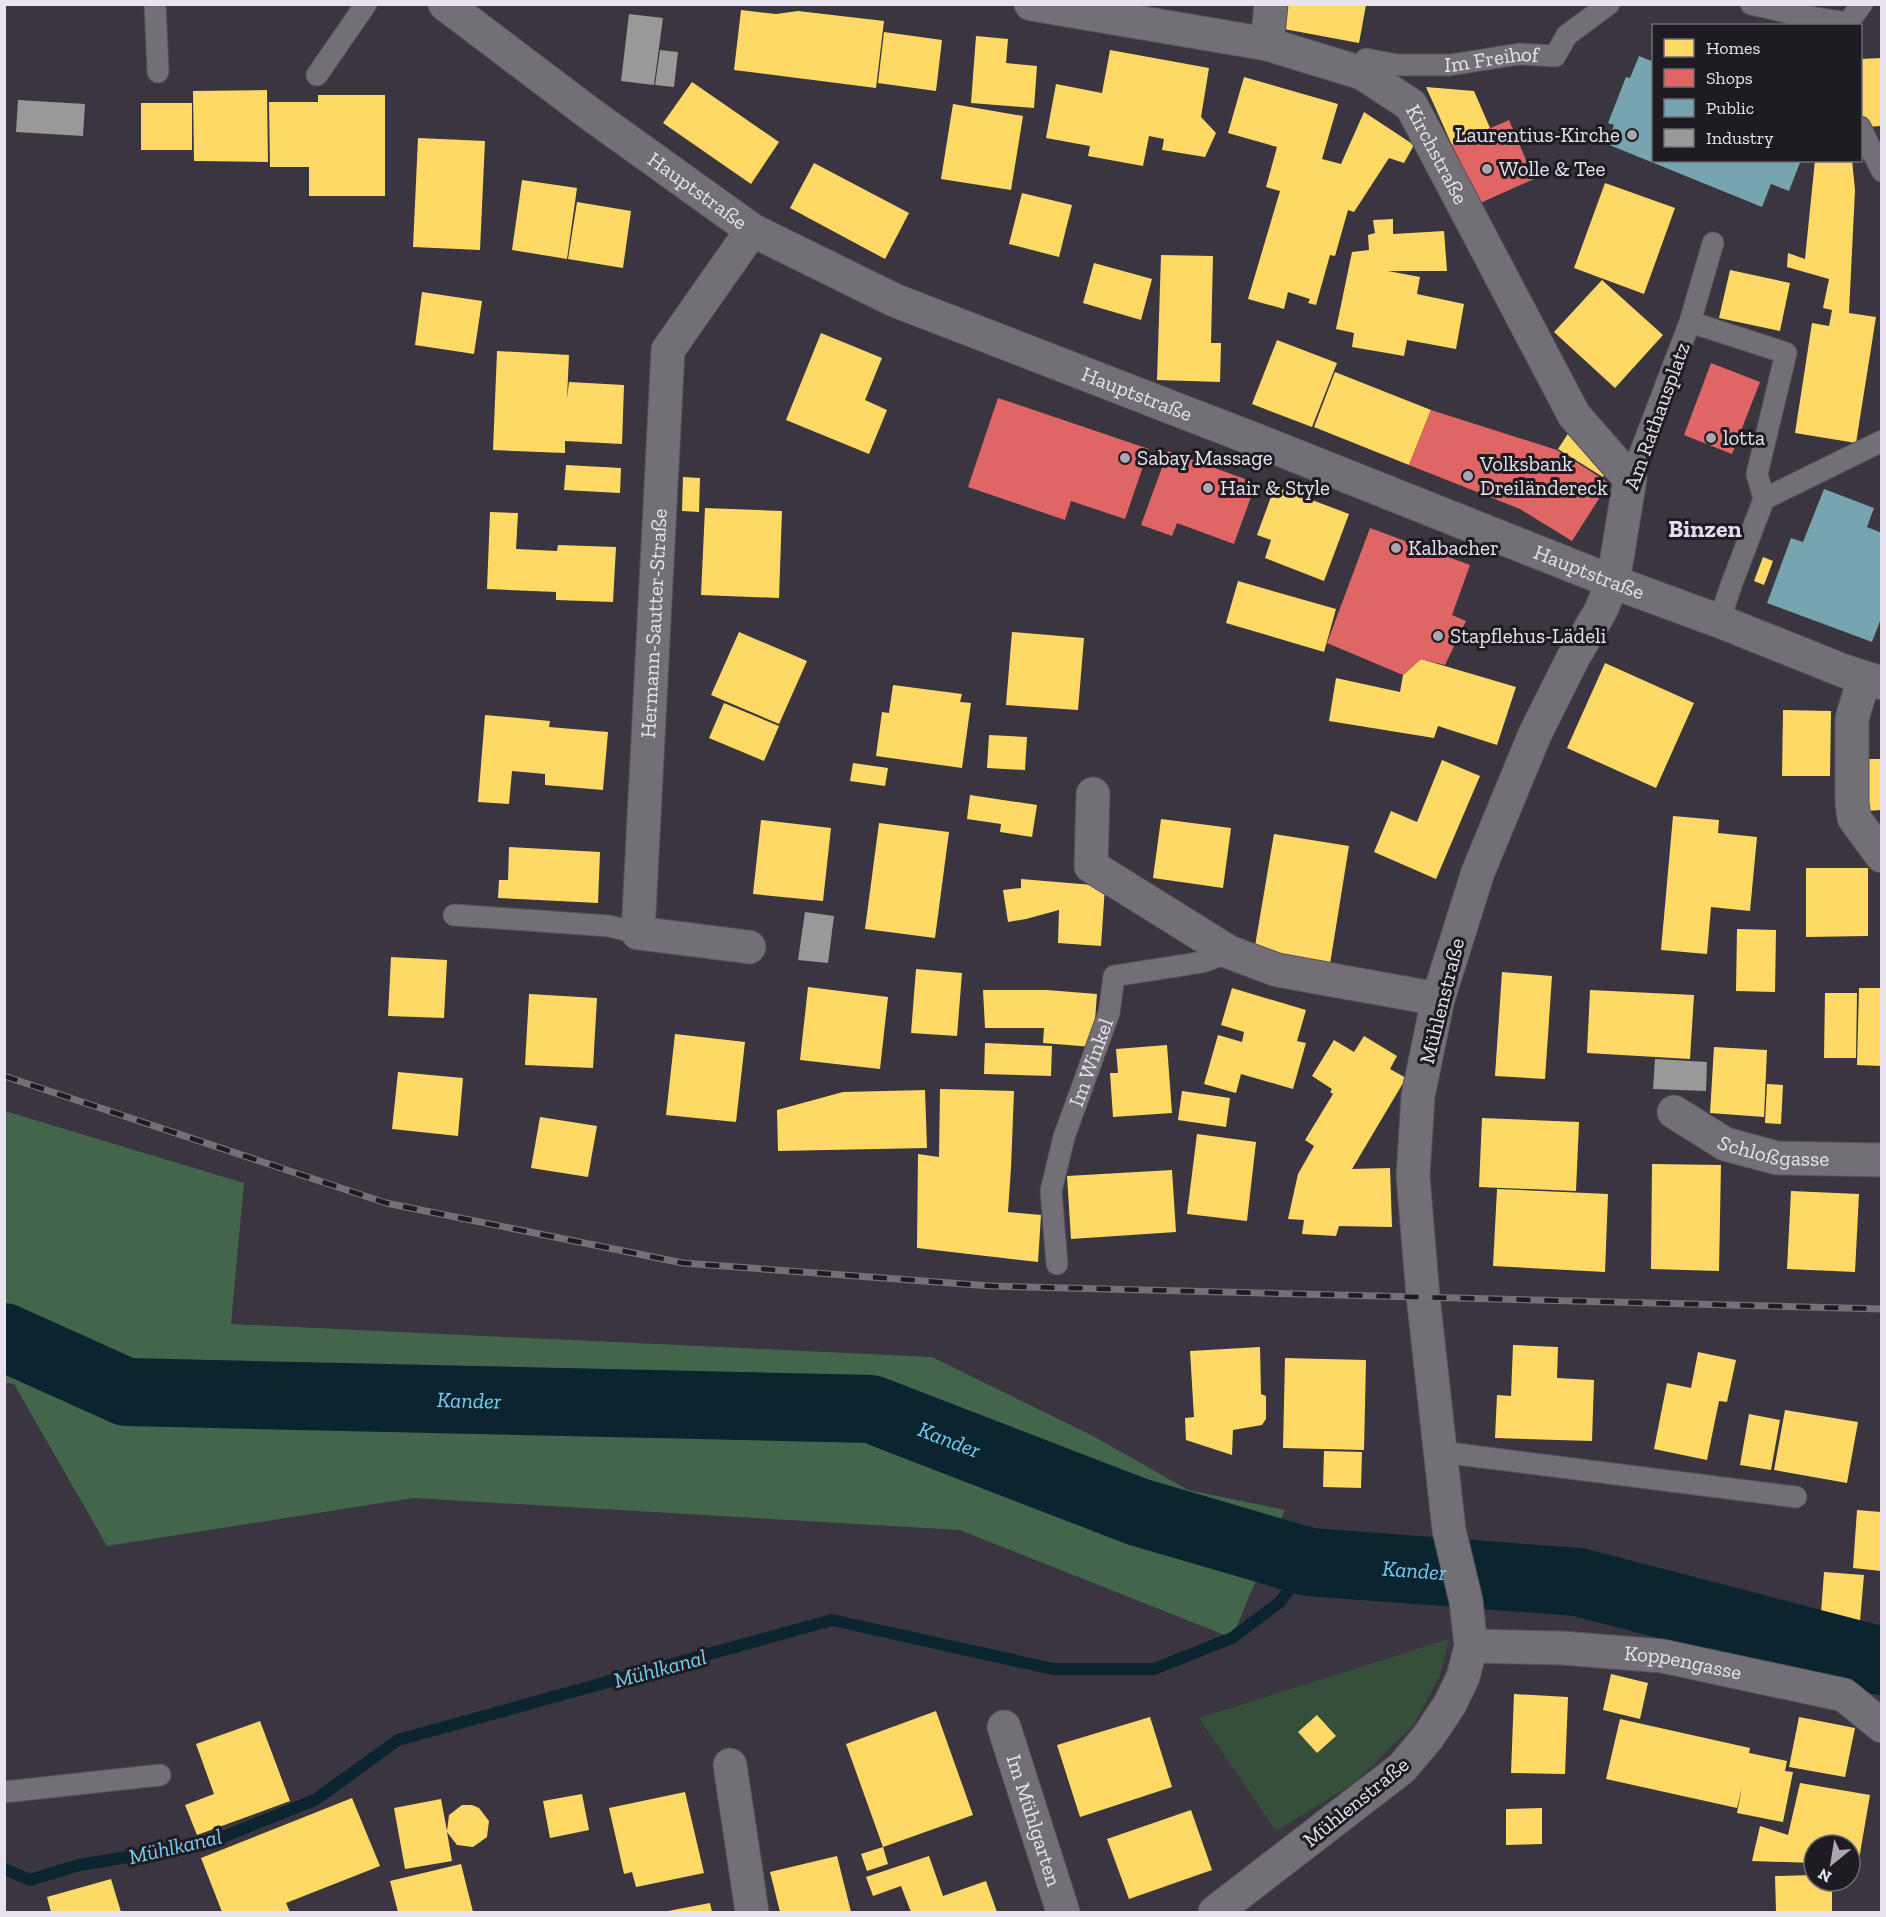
<svg xmlns="http://www.w3.org/2000/svg" width="1886" height="1917" font-family="'Zilla Slab',serif">
<style>
.green{fill:#354f3b}
.forest{fill:#42654b}
.homes{fill:#ffd966}
.shops{fill:#e06666}
.public{fill:#76a5af}
.industry{fill:#999}
.lines{fill:none;stroke-linecap:round;stroke-linejoin:round}
.stream{stroke:#0a2530;stroke-width:12}
.river{stroke:#0a2530;stroke-width:68}
.lane-casing{stroke:#55515a;stroke-width:23}
.street-casing{stroke:#55515a;stroke-width:35}
.secondary-casing{stroke:#55515a;stroke-width:35}
.lane{stroke:#736f76;stroke-width:21}
.street{stroke:#736f76;stroke-width:33}
.secondary{stroke:#736f76;stroke-width:33}
.rail-casing{stroke:#747076;stroke-width:7}
.rail{stroke:#1f1b23;stroke-width:4.5;stroke-dasharray:14;stroke-linecap:butt}
.poi-dot{fill:#aba6b0;stroke:#1f1b23;stroke-width:2}
.labels{text-anchor:middle;stroke-width:6;stroke-linejoin:round;paint-order:stroke}
.street-label{font-size:21px;fill:#e8e3ee;stroke:#1f1b23}
.poi-label{font-size:21px;fill:#e8e3ee;stroke:#1f1b23;text-anchor:start}
.water-label{font-size:22px;font-style:italic;fill:#78cef4;stroke:#1f1b23}
.quarter-label{font-size:24px;font-weight:bold;fill:#e7ddf3;stroke:#1f1b23}
</style>
<rect width="100%" height="100%" fill="#3a353e"/>
<!-- green -->
<path class="green" d="M 1449,1639 L 1440,1676 L 1413,1726 L 1354,1783 L 1276,1831 L 1199,1718 Z"/>
<!-- forest -->
<path class="forest" d="M 5,1111 L 244,1183 L 231,1324 L 932,1357 L 1095,1437 L 1188,1490 L 1285,1510 L 1232,1638 L 960,1530 L 413,1498 L 107,1546 L 14,1384 L 5,1383 Z"/>
<!-- homes -->
<path class="homes" d="M 1288,5 L 1366,5 L 1359,43 L 1284,29 Z
M 741,10 L 776,14 L 798,11 L 884,21 L 876,88 L 734,70 Z
M 884,32 L 942,40 L 936,91 L 878,83 Z
M 976,36 L 1008,39 L 1006,63 L 1037,66 L 1034,108 L 971,103 Z
M 1110,50 L 1209,68 L 1201,117 L 1216,133 L 1205,157 L 1162,150 L 1164,139 L 1149,136 L 1143,166 L 1088,156 L 1090,146 L 1046,138 L 1056,84 L 1102,93 Z
M 1881,58 L 1881,126 L 1867,127 L 1860,113 L 1860,59 Z
M 1244,77 L 1338,104 L 1322,159 L 1341,164 L 1364,112 L 1414,145 L 1404,163 L 1389,158 L 1354,212 L 1348,210 L 1335,256 L 1330,255 L 1316,305 L 1308,303 L 1310,299 L 1288,292 L 1284,309 L 1248,299 L 1280,191 L 1266,187 L 1277,147 L 1228,133 Z
M 692,82 L 779,142 L 751,184 L 663,123 Z
M 1426,87 L 1474,91 L 1490,128 L 1452,145 Z
M 267,90 L 268,162 L 194,161 L 193,91 Z
M 318,95 L 385,95 L 385,196 L 309,196 L 309,167 L 270,167 L 269,102 L 318,102 Z
M 141,103 L 192,103 L 192,150 L 141,150 Z
M 953,104 L 1023,116 L 1011,190 L 941,179 Z
M 418,138 L 485,141 L 480,250 L 413,247 Z
M 1815,160 L 1852,160 L 1855,190 L 1849,313 L 1876,317 L 1856,443 L 1795,433 L 1812,323 L 1829,326 L 1832,310 L 1823,308 L 1829,279 L 1787,267 L 1788,253 L 1805,259 Z
M 814,163 L 909,213 L 885,259 L 790,208 Z
M 522,180 L 577,188 L 567,259 L 512,250 Z
M 1605,183 L 1675,208 L 1644,294 L 1574,268 Z
M 1022,193 L 1072,205 L 1059,257 L 1009,244 Z
M 577,202 L 631,211 L 623,268 L 568,259 Z
M 1393,219 L 1393,234 L 1444,231 L 1447,271 L 1388,271 L 1420,277 L 1417,294 L 1464,304 L 1456,349 L 1407,340 L 1404,356 L 1352,347 L 1354,333 L 1336,329 L 1352,252 L 1369,250 L 1368,235 L 1375,233 L 1373,220 Z
M 1161,255 L 1213,256 L 1211,343 L 1221,343 L 1220,382 L 1157,380 Z
M 1094,263 L 1152,279 L 1141,320 L 1083,303 Z
M 1730,270 L 1790,283 L 1780,331 L 1719,318 Z
M 1602,280 L 1663,335 L 1615,388 L 1554,332 Z
M 422,292 L 482,301 L 474,354 L 415,345 Z
M 821,333 L 882,358 L 865,400 L 887,410 L 869,454 L 786,420 Z
M 1277,340 L 1337,363 L 1312,427 L 1252,404 Z
M 497,351 L 569,355 L 567,399 L 569,382 L 624,385 L 622,444 L 565,441 L 565,453 L 493,450 Z
M 1335,372 L 1431,410 L 1409,465 L 1314,427 Z
M 1571,429 L 1606,471 L 1603,477 L 1558,449 Z
M 566,465 L 621,468 L 620,493 L 564,490 Z
M 683,477 L 700,478 L 699,512 L 682,511 Z
M 1275,486 L 1349,514 L 1324,581 L 1265,558 L 1271,540 L 1257,535 Z
M 705,508 L 782,511 L 779,598 L 701,595 Z
M 490,512 L 518,513 L 516,549 L 557,551 L 558,545 L 616,547 L 613,602 L 556,600 L 556,592 L 487,589 Z
M 1763,557 L 1773,561 L 1764,585 L 1754,581 Z
M 1238,581 L 1336,609 L 1324,652 L 1226,623 Z
M 739,632 L 807,661 L 779,724 L 711,695 Z
M 1012,632 L 1084,638 L 1078,710 L 1006,705 Z
M 1421,659 L 1516,687 L 1497,745 L 1438,726 L 1434,738 L 1329,721 L 1336,678 L 1400,692 L 1403,675 Z
M 1605,663 L 1694,703 L 1656,788 L 1567,748 Z
M 893,685 L 962,694 L 960,702 L 971,703 L 962,768 L 876,756 L 882,712 L 889,713 Z
M 724,703 L 779,726 L 764,761 L 709,738 Z
M 1783,710 L 1831,711 L 1830,776 L 1782,776 Z
M 485,715 L 550,721 L 549,727 L 608,732 L 603,790 L 545,785 L 545,774 L 512,771 L 509,804 L 478,802 Z
M 989,735 L 1027,737 L 1025,770 L 987,768 Z
M 1865,759 L 1881,759 L 1881,810 L 1866,811 Z
M 1442,760 L 1480,776 L 1436,879 L 1374,852 L 1391,811 L 1417,822 Z
M 853,763 L 888,768 L 885,786 L 850,781 Z
M 970,795 L 1037,805 L 1032,837 L 1000,832 L 1001,824 L 967,819 Z
M 1673,816 L 1719,820 L 1718,833 L 1757,837 L 1750,911 L 1711,907 L 1707,954 L 1661,950 Z
M 1161,819 L 1231,828 L 1223,888 L 1153,878 Z
M 761,820 L 831,828 L 823,901 L 753,894 Z
M 879,823 L 949,832 L 935,938 L 865,929 Z
M 1274,834 L 1349,846 L 1330,964 L 1254,952 Z
M 509,847 L 600,852 L 598,903 L 498,898 L 499,880 L 508,880 Z
M 1806,868 L 1868,868 L 1868,936 L 1806,937 Z
M 1021,879 L 1105,886 L 1101,946 L 1058,943 L 1059,910 L 1026,919 L 1008,922 L 1003,890 L 1021,888 Z
M 1737,929 L 1776,930 L 1775,992 L 1736,991 Z
M 391,957 L 447,960 L 444,1018 L 388,1016 Z
M 916,969 L 962,973 L 957,1036 L 911,1033 Z
M 1502,972 L 1552,976 L 1545,1079 L 1495,1076 Z
M 808,987 L 888,997 L 880,1069 L 800,1060 Z
M 1232,988 L 1306,1010 L 1297,1041 L 1306,1043 L 1293,1089 L 1241,1074 L 1236,1093 L 1204,1084 L 1218,1035 L 1242,1042 L 1244,1032 L 1221,1025 Z
M 1859,988 L 1881,988 L 1881,1066 L 1857,1065 Z
M 983,990 L 1047,990 L 1097,994 L 1093,1047 L 1043,1043 L 1044,1028 L 985,1028 Z
M 1590,990 L 1694,995 L 1690,1059 L 1587,1053 Z
M 1825,993 L 1857,993 L 1856,1058 L 1824,1058 Z
M 529,994 L 597,998 L 593,1068 L 525,1065 Z
M 675,1034 L 745,1042 L 736,1122 L 666,1115 Z
M 1364,1036 L 1397,1056 L 1390,1069 L 1406,1078 L 1352,1169 L 1390,1168 L 1392,1227 L 1339,1226 L 1336,1236 L 1302,1234 L 1304,1220 L 1288,1219 L 1298,1174 L 1314,1146 L 1305,1140 L 1333,1094 L 1330,1092 L 1332,1089 L 1312,1076 L 1334,1040 L 1354,1052 Z
M 985,1043 L 1052,1046 L 1051,1076 L 984,1074 Z
M 1167,1045 L 1172,1113 L 1113,1117 L 1110,1073 L 1118,1073 L 1116,1049 Z
M 1714,1047 L 1767,1050 L 1764,1117 L 1710,1113 Z
M 398,1072 L 463,1078 L 458,1136 L 392,1129 Z
M 1767,1084 L 1783,1085 L 1781,1124 L 1765,1123 Z
M 940,1089 L 1014,1091 L 1011,1168 L 1008,1212 L 1041,1215 L 1038,1262 L 917,1248 L 918,1154 L 939,1157 Z
M 925,1090 L 927,1148 L 778,1151 L 777,1110 L 843,1092 Z
M 1182,1091 L 1230,1098 L 1226,1127 L 1178,1120 Z
M 540,1117 L 597,1126 L 588,1177 L 531,1168 Z
M 1482,1118 L 1579,1122 L 1576,1191 L 1479,1187 Z
M 1197,1134 L 1256,1142 L 1247,1221 L 1187,1214 Z
M 1652,1164 L 1721,1165 L 1719,1271 L 1651,1269 Z
M 1172,1170 L 1176,1232 L 1071,1239 L 1067,1176 Z
M 1497,1189 L 1608,1194 L 1605,1272 L 1493,1266 Z
M 1791,1191 L 1859,1194 L 1855,1272 L 1787,1269 Z
M 1513,1345 L 1558,1347 L 1557,1378 L 1594,1380 L 1592,1441 L 1495,1438 L 1497,1395 L 1511,1396 Z
M 1260,1347 L 1261,1394 L 1266,1396 L 1266,1419 L 1262,1425 L 1233,1430 L 1232,1455 L 1186,1440 L 1185,1418 L 1194,1417 L 1190,1351 Z
M 1698,1352 L 1736,1360 L 1727,1402 L 1719,1401 L 1707,1460 L 1654,1449 L 1667,1383 L 1691,1388 Z
M 1285,1358 L 1366,1360 L 1364,1450 L 1283,1448 Z
M 1785,1410 L 1858,1422 L 1847,1483 L 1774,1470 Z
M 1749,1414 L 1780,1420 L 1771,1470 L 1740,1465 Z
M 1324,1451 L 1362,1452 L 1361,1488 L 1323,1487 Z
M 1857,1510 L 1881,1512 L 1881,1571 L 1853,1568 Z
M 1824,1572 L 1864,1575 L 1860,1621 L 1821,1613 Z
M 1611,1674 L 1648,1683 L 1640,1719 L 1603,1710 Z
M 1514,1694 L 1568,1697 L 1565,1774 L 1511,1773 Z
M 936,1711 L 973,1815 L 883,1847 L 846,1744 Z
M 1317,1715 L 1336,1736 L 1317,1753 L 1298,1732 Z
M 1150,1717 L 1172,1787 L 1080,1817 L 1057,1745 Z
M 1799,1717 L 1855,1728 L 1845,1777 L 1789,1767 Z
M 1620,1719 L 1750,1748 L 1749,1753 L 1787,1761 L 1785,1771 L 1793,1772 L 1783,1822 L 1737,1813 L 1742,1787 L 1737,1808 L 1606,1779 Z
M 260,1721 L 290,1801 L 197,1835 L 185,1805 L 214,1794 L 196,1744 Z
M 1800,1783 L 1870,1795 L 1858,1865 L 1850,1865 L 1850,1845 L 1814,1845 L 1814,1863 L 1752,1861 L 1760,1826 L 1788,1835 Z
M 685,1792 L 704,1873 L 636,1887 L 632,1872 L 624,1874 L 609,1808 Z
M 582,1794 L 589,1830 L 550,1838 L 543,1801 Z
M 352,1798 L 380,1866 L 286,1903 L 290,1912 L 222,1912 L 201,1858 Z
M 441,1799 L 447,1831 L 449,1815 L 462,1805 L 472,1805 L 479,1808 L 489,1821 L 487,1837 L 473,1847 L 457,1845 L 447,1832 L 452,1861 L 405,1869 L 394,1808 Z
M 1542,1808 L 1542,1844 L 1506,1845 L 1506,1809 Z
M 1191,1810 L 1212,1870 L 1129,1899 L 1107,1839 Z
M 883,1847 L 888,1864 L 867,1871 L 861,1854 Z
M 837,1856 L 851,1912 L 780,1912 L 770,1872 Z
M 929,1856 L 943,1896 L 986,1881 L 997,1912 L 911,1912 L 901,1886 L 873,1896 L 866,1877 Z
M 461,1864 L 473,1912 L 398,1912 L 390,1881 Z
M 1814,1875 L 1814,1881 L 1832,1881 L 1832,1912 L 1776,1912 L 1775,1876 Z
M 111,1879 L 121,1912 L 51,1912 L 47,1897 Z
M 710,1903 L 712,1912 L 668,1912 L 668,1911 Z"/>
<!-- shops -->
<path class="shops" d="M 1509,120 L 1534,179 L 1478,204 L 1452,145 Z
M 1711,363 L 1760,382 L 1732,454 L 1684,435 Z
M 998,398 L 1149,449 L 1125,519 L 1071,501 L 1065,520 L 968,487 Z
M 1431,410 L 1557,450 L 1609,483 L 1572,541 L 1520,509 L 1409,465 Z
M 1168,451 L 1256,483 L 1234,544 L 1177,523 L 1172,536 L 1141,525 Z
M 1370,528 L 1470,565 L 1452,615 L 1466,621 L 1445,665 L 1421,659 L 1403,675 L 1327,643 Z"/>
<!-- public -->
<path class="public" d="M 1639,56 L 1654,62 L 1654,160 L 1801,160 L 1789,191 L 1771,184 L 1762,207 L 1607,144 L 1614,125 L 1608,123 L 1626,77 L 1630,78 Z
M 1824,489 L 1874,508 L 1867,527 L 1882,533 L 1882,616 L 1872,642 L 1767,603 L 1791,538 L 1803,542 Z"/>
<!-- industry -->
<path class="industry" d="M 629,14 L 663,18 L 654,85 L 621,81 Z
M 660,50 L 678,52 L 674,87 L 655,85 Z
M 18,100 L 85,104 L 83,136 L 16,132 Z
M 805,912 L 834,916 L 828,963 L 798,960 Z
M 1655,1059 L 1707,1062 L 1706,1091 L 1653,1089 Z"/>
<g class="lines">
<!-- stream -->
<path class="stream" d="M 4,1869 L 30,1880 L 79,1865 L 205,1844 L 315,1800 L 398,1740 L 832,1620 L 1053,1669 L 1154,1669 L 1232,1638 L 1280,1602 L 1309,1562"/>
<!-- river -->
<path class="river" id="s1" d="M 4,1337 L 126,1392 L 871,1409 L 1138,1512 L 1309,1562 L 1578,1582 L 1882,1661"/>
<!-- lane casing -->
<g class="lane-casing">
<g id="lane">
<path d="M 155,4 L 158,72"/>
<path d="M 1751,4 L 1804,16 L 1848,23"/>
<path d="M 1848,23 L 1862,4"/>
<path id="s2" d="M 1362,73 L 1366,59 L 1398,65 L 1450,65 L 1519,54 L 1555,56 L 1567,35 L 1609,4"/>
<path d="M 317,75 L 366,4"/>
<path d="M 1860,127 L 1882,171"/>
<path d="M 1690,322 L 1713,243"/>
<path d="M 1630,479 L 1690,322 L 1786,353 L 1757,474 L 1764,499"/>
<path d="M 1719,621 L 1732,583 L 1764,499 L 1882,441"/>
<path d="M 454,915 L 609,926 L 638,933"/>
<path id="s3" d="M 1057,1264 L 1051,1191 L 1064,1137 L 1109,1013 L 1114,976 L 1203,962 L 1229,952"/>
<path d="M 1441,1452 L 1796,1497"/>
<path d="M 4,1792 L 160,1775"/>
</g>
</g>
<!-- street casing -->
<g class="street-casing">
<g id="street">
<path id="s4" d="M 1031,4 L 1267,44 L 1362,73 L 1411,105 L 1574,415 L 1630,479 L 1613,582 L 1600,612 L 1573,658 L 1535,734 L 1478,872 L 1438,999 L 1418,1096 L 1413,1176 L 1423,1296 L 1449,1530 L 1466,1601 L 1471,1646 L 1463,1677 L 1450,1704 L 1428,1737 L 1402,1768 L 1215,1912"/>
<path d="M 1267,44 L 1271,4"/>
<path d="M 1864,678 L 1852,719 L 1852,803 L 1854,818 L 1882,856"/>
<path d="M 1093,794 L 1091,866 L 1229,952 L 1277,970 L 1438,999"/>
<path id="s5" d="M 749,947 L 638,933 L 668,350 L 752,230"/>
<path id="s6" d="M 1674,1112 L 1725,1144 L 1777,1158 L 1882,1160"/>
<path id="s7" d="M 1471,1646 L 1562,1648 L 1662,1656 L 1844,1695 L 1882,1726"/>
<path id="s8" d="M 1004,1727 L 1063,1912"/>
<path d="M 730,1765 L 752,1912"/>
</g>
</g>
<!-- secondary casing -->
<g class="secondary-casing">
<g id="secondary">
<path id="s9" d="M 445,4 L 589,113 L 752,230 L 894,300 L 1266,444 L 1613,582 L 1719,621 L 1844,671 L 1882,683"/>
</g>
</g>
<!-- lane -->
<use href="#lane" class="lane"/>
<!-- street -->
<use href="#street" class="street"/>
<!-- secondary -->
<use href="#secondary" class="secondary"/>
<!-- rail casing -->
<g class="rail-casing">
<path id="rail" d="M 4,1076 L 386,1203 L 683,1263 L 991,1286 L 1882,1309"/>
</g>
<!-- rail -->
<use href="#rail" class="rail"/>
</g>
<!-- markers -->
<g class="poi-dot">
<circle cx="1632" cy="135" r="6"/>
<circle cx="1487" cy="169" r="6"/>
<circle cx="1711" cy="438" r="6"/>
<circle cx="1125" cy="458" r="6"/>
<circle cx="1468" cy="476" r="6"/>
<circle cx="1208" cy="488" r="6"/>
<circle cx="1396" cy="548" r="6"/>
<circle cx="1438" cy="636" r="6"/>
</g>
<g class="labels">
<!-- street labels -->
<g class="street-label">
<text dy="7" stroke="none"><textPath href="#s2" startOffset="141">Im Freihof</textPath></text>
<text dy="7" stroke="none"><textPath href="#s4" startOffset="453">Kirchstraße</textPath></text>
<text dy="7" stroke="none"><textPath href="#s9" startOffset="314">Hauptstraße</textPath></text>
<text dy="7" stroke="none"><textPath href="#s9" startOffset="800">Hauptstraße</textPath></text>
<text transform="translate(1657 416) rotate(-70)" y="7">Am Rathausplatz</text>
<text dy="7" stroke="none"><textPath href="#s9" startOffset="1286">Hauptstraße</textPath></text>
<text dy="7" stroke="none"><textPath href="#s5" startOffset="422">Hermann-Sautter-Straße</textPath></text>
<text transform="translate(1442 1001) rotate(-76)" y="7">Mühlenstraße</text>
<text dy="7" stroke="none"><textPath href="#s3" startOffset="208">Im Winkel</textPath></text>
<text dy="7" stroke="none"><textPath href="#s6" startOffset="110">Schloßgasse</textPath></text>
<text dy="7" stroke="none"><textPath href="#s7" startOffset="213">Koppengasse</textPath></text>
<text transform="translate(1356 1802) rotate(-39)" y="7">Mühlenstraße</text>
<text dy="7" stroke="none"><textPath href="#s8" startOffset="98">Im Mühlgarten</textPath></text>
</g>
<!-- poi labels -->
<g class="poi-label">
<text x="1620" y="142" text-anchor="end">Laurentius-Kirche</text>
<text x="1499" y="176">Wolle &amp; Tee</text>
<text x="1723" y="445">lotta</text>
<text x="1137" y="465">Sabay Massage</text>
<text x="1480" y="471">Volksbank<tspan x="1480" dy="24">Dreiländereck</tspan></text>
<text x="1220" y="495">Hair &amp; Style</text>
<text x="1408" y="555">Kalbacher</text>
<text x="1450" y="643">Stapflehus-Lädeli</text>
</g>
<!-- water labels -->
<g class="water-label">
<text dy="8" stroke="none"><textPath href="#s1" startOffset="477">Kander</textPath></text>
<text dy="8" stroke="none"><textPath href="#s1" startOffset="963">Kander</textPath></text>
<text dy="8" stroke="none"><textPath href="#s1" startOffset="1449">Kander</textPath></text>
<text transform="translate(660 1668) rotate(-15)" y="8">Mühlkanal</text>
<text transform="translate(175 1846) rotate(-13)" y="8">Mühlkanal</text>
</g>
<!-- quarter labels -->
<g class="quarter-label">
<text x="1705" y="537">Binzen</text>
</g>
</g>
<!-- border -->
<rect width="1886" height="1917" fill="none" stroke="#e8e3ee" stroke-width="12"/>
<!-- legend -->
<rect x="1652" y="24" width="210" height="138" fill="#1f1b23" stroke="#6f6b74" stroke-width="1.5"/>
<rect x="1664" y="39" width="30" height="18" fill="#ffd966" stroke="#6f6b74" stroke-width="1.5"/>
<text x="1706" y="54" font-size="18" fill="#e8e3ee">Homes</text>
<rect x="1664" y="69" width="30" height="18" fill="#e06666" stroke="#6f6b74" stroke-width="1.5"/>
<text x="1706" y="84" font-size="18" fill="#e8e3ee">Shops</text>
<rect x="1664" y="99" width="30" height="18" fill="#76a5af" stroke="#6f6b74" stroke-width="1.5"/>
<text x="1706" y="114" font-size="18" fill="#e8e3ee">Public</text>
<rect x="1664" y="129" width="30" height="18" fill="#999999" stroke="#6f6b74" stroke-width="1.5"/>
<text x="1706" y="144" font-size="18" fill="#e8e3ee">Industry</text>
<!-- north arrow -->
<g transform="translate(1832 1863) rotate(210)"><circle r="28" fill="#1f1b23" stroke="#6f6b74" stroke-width="1.5"/>
<path d="M0-4.5L10 22L0 15L-10 22Z" fill="#aba6b0"/>
<text y="-9" font-size="16" font-weight="bold" text-anchor="middle" fill="#e8e3ee">N</text>
</g>
</svg>
